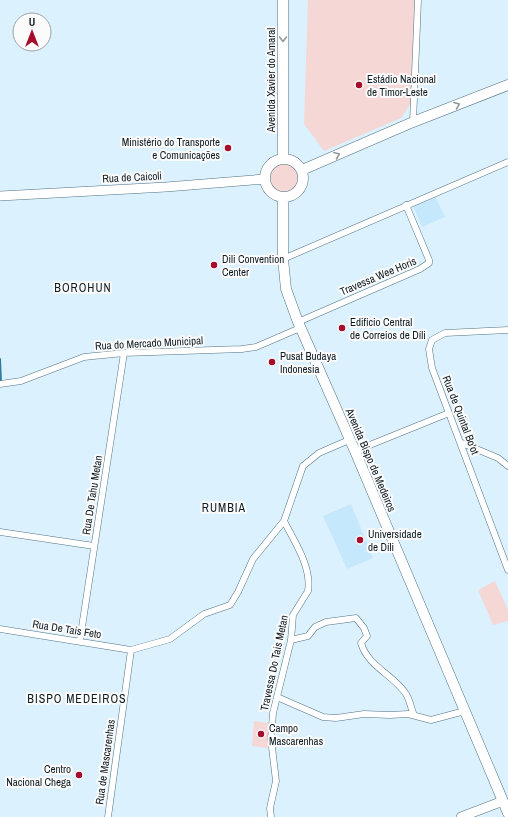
<svg xmlns="http://www.w3.org/2000/svg" width="508" height="817" font-family="'Archivo Narrow',sans-serif">
<style>
.built{fill:#c5e8fc}
.green{fill:#f5d7d6}
.lines{fill:none;stroke-linecap:round;stroke-linejoin:round}
.stream{stroke:#2f7b9f;stroke-width:2}
.minor-casing{stroke:#517284;stroke-width:7}
.secondary-casing{stroke:#517284;stroke-width:10}
.primary-casing{stroke:#517284;stroke-width:11}
.minor{stroke:#fff;stroke-width:6}
.secondary{stroke:#fff;stroke-width:9}
.primary{stroke:#fff;stroke-width:10}
.oneway{stroke:#93999c}
.poi-dot{fill:#a60c2b;stroke:#fbfbfb;stroke-width:1.5}
.labels{text-anchor:middle;stroke-width:4;stroke-linejoin:round;paint-order:stroke}
.poi-label{font-size:11px;fill:#0e1c23;stroke:#fbfbfb;text-anchor:start}
.street-label{font-size:11px;fill:#0e1c23;stroke:#fbfbfb}
.neighbourhood-label{font-size:12px;letter-spacing:1px;fill:#0e1c23;stroke:#fbfbfb}
</style>
<rect width="100%" height="100%" fill="#dcf1fe"/>
<!-- built -->
<path class="built" d="M 435,196 L 445,217 L 422,227 L 413,206 Z
M 351,504 L 373,558 L 347,569 L 323,516 Z"/>
<!-- green -->
<path class="green" d="M 308,0 L 417,0 L 412,102 L 401,118 L 324,151 L 304,124 Z
M270 179a15 15 0 1 1 30 0a15 15 0 1 1-30 0Z
M 495,581 L 508,610 L 508,621 L 493,625 L 478,590 Z
M 254,721 L 269,723 L 268,748 L 252,746 Z"/>
<g class="lines">
<!-- stream -->
<path class="stream" d="M 0,359 L 1,383"/>
<!-- minor casing -->
<g class="minor-casing">
<path id="minor" d="M 413,122 L 418,0
M 283,259 L 508,162
M 298,322 L 420,269 L 429,263 L 429,260 L 406,205
M 508,330 L 445,333 L 432,340 L 429,349 L 432,368 L 508,570
M 0,384 L 21,381 L 84,357 L 124,353 L 242,349 L 256,347 L 300,328
M 462,443 L 498,458 L 508,466
M 355,451 L 449,413
M 0,532 L 94,546
M 0,629 L 131,650
M 80,640 L 124,353
M 291,640 L 308,636 L 315,627 L 326,622 L 356,618 L 364,628 L 367,636 L 361,643 C 368,667 394,675 406,694 C 410,700 411,709 414,715
M 277,697 L 323,717 L 336,718 L 364,714 L 390,715 L 408,714 L 431,720 L 461,712
M 108,817 L 131,650 L 170,639 L 204,614 L 230,605 L 238,592 L 253,559 L 284,521 L 303,466 L 319,453 L 349,440
M 271,817 L 270,808 L 276,781 L 271,739 L 273,713 L 291,640 L 293,615 L 308,591 C 312,567 294,541 284,521"/>
</g>
<!-- secondary casing -->
<g class="secondary-casing">
<path id="secondary" d="M 0,196 L 166,187 L 265,179
M 461,817 L 503,801"/>
</g>
<!-- primary casing -->
<g class="primary-casing">
<path id="primary" d="M265 178a19 19 0 1 1 38 0a19 19 0 1 1-38 0Z
M 283,159 L 283,0
M 302,170 L 413,122 L 508,85
M 283,198 L 283,259 L 286,289 L 298,322 L 355,451 L 508,813"/>
</g>
<!-- minor -->
<use href="#minor" class="minor"/>
<!-- secondary -->
<use href="#secondary" class="secondary"/>
<!-- primary -->
<use href="#primary" class="primary"/>
</g>
<!-- one-way arrows -->
<defs><path id="oneway-chevron" d="M-2-3.5L2.5 0L-2 3.5" fill="none" stroke-width="1.6" stroke-linecap="round" stroke-linejoin="round"/></defs>
<g class="oneway">
<use href="#oneway-chevron" transform="translate(283 39) rotate(90)"/>
<use href="#oneway-chevron" transform="translate(457 105) rotate(-22)"/>
<use href="#oneway-chevron" transform="translate(337 155) rotate(-23)"/>
</g>
<!-- markers -->
<g class="poi-dot">
<circle cx="359" cy="85" r="4"/>
<circle cx="228" cy="148" r="4"/>
<circle cx="214" cy="265" r="4"/>
<circle cx="342" cy="328" r="4"/>
<circle cx="272" cy="362" r="4"/>
<circle cx="360" cy="540" r="4"/>
<circle cx="261" cy="734" r="4"/>
<circle cx="79" cy="775" r="4"/>
</g>
<g class="labels">
<!-- poi labels -->
<g class="poi-label">
<text x="367" y="83">Estádio Nacional<tspan x="367" dy="13">de Timor-Leste</tspan></text>
<text x="220" y="146" text-anchor="end">Ministério do Transporte<tspan x="220" dy="13">e Comunicações</tspan></text>
<text x="222" y="263">Dili Convention<tspan x="222" dy="13">Center</tspan></text>
<text x="350" y="326">Edificio Central<tspan x="350" dy="13">de Correios de Díli</tspan></text>
<text x="280" y="360">Pusat Budaya<tspan x="280" dy="13">Indonesia</tspan></text>
<text x="368" y="538">Universidade<tspan x="368" dy="13">de Díli</tspan></text>
<text x="269" y="732">Campo<tspan x="269" dy="13">Mascarenhas</tspan></text>
<text x="71" y="773" text-anchor="end">Centro<tspan x="71" dy="13">Nacional Chega</tspan></text>
</g>
<!-- street labels -->
<g class="street-label">
<text transform="translate(271 80) rotate(-90)" y="4">Avenida Xavier do Amaral</text>
<text transform="translate(132 177) rotate(-3)" y="4">Rua de Caicoli</text>
<text transform="translate(378 276) rotate(-23)" y="4">Travessa Wee Horis</text>
<text transform="translate(149 343) rotate(-3)" y="4">Rua do Mercado Municipal</text>
<text transform="translate(461 415) rotate(69)" y="4">Rua de Quintal Bo'ot</text>
<text transform="translate(371 460) rotate(67)" y="4">Avenida Bispo de Medeiros</text>
<text transform="translate(92 495) rotate(-81)" y="4">Rua De Tahu Metan</text>
<text transform="translate(67 629) rotate(9)" y="4">Rua De Tais Feto</text>
<text transform="translate(274 663) rotate(-78)" y="4">Travessa Do Tais Metan</text>
<text transform="translate(105 762) rotate(-82)" y="4">Rua de Mascarenhas</text>
</g>
<!-- neighbourhood labels -->
<g class="neighbourhood-label">
<text x="83" y="292">BOROHUN</text>
<text x="224" y="512">RUMBIA</text>
<text x="77" y="703">BISPO MEDEIROS</text>
</g>
</g>
<!-- north arrow -->
<g transform="translate(32 32)"><circle r="19" fill="#fbfbfb" stroke="#9ca2a5"/>
<path d="M0-3L7 15L0 10L-7 15Z" fill="#a60c2b"/>
<text y="-6" font-size="11" font-weight="bold" text-anchor="middle" fill="#0e1c23">U</text>
</g>
</svg>
